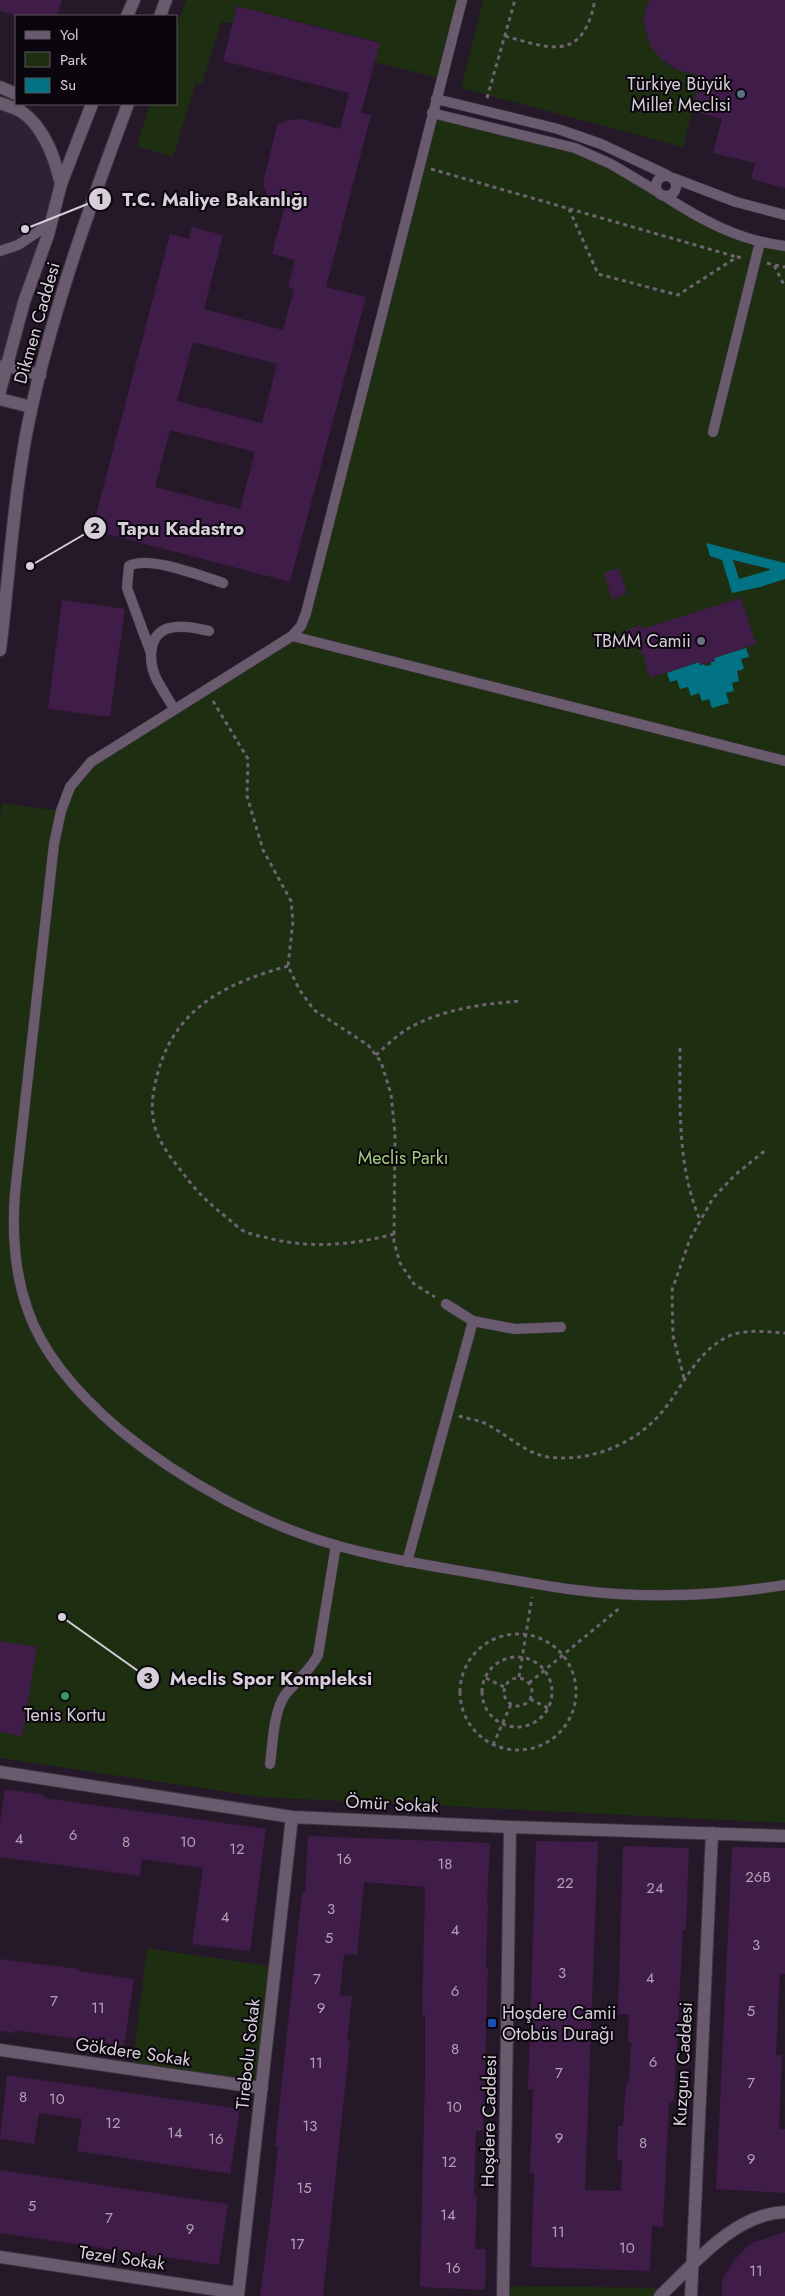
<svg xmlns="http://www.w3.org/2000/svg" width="785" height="2296" font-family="Jost,sans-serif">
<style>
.built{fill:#302034}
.green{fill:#1e2e11}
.water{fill:#017385;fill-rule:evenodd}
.building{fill:#401c49;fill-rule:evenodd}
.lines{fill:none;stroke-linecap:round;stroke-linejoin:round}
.lane-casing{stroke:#3e3441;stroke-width:11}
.street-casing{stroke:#3e3441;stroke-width:14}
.secondary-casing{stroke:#3e3441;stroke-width:14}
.path{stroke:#6e6370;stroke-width:3;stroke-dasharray:4 4;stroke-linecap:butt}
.lane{stroke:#695a6d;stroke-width:10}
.street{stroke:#695a6d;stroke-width:12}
.secondary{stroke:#695a6d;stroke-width:12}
.service-dot{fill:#5c6f8a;stroke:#0b060d;stroke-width:2}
.worship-dot{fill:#6b7280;stroke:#0b060d;stroke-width:2}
.leisure-dot{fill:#2e9e5b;stroke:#0b060d;stroke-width:2}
.transit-dot{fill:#1a4fb4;stroke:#0b060d;stroke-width:2}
.labels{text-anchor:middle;stroke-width:4;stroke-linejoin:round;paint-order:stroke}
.number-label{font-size:15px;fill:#b0a2b4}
.poi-label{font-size:18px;fill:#d6ced8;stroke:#0b060d;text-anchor:end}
.street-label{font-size:18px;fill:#d6ced8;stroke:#0b060d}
.park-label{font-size:18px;fill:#a1cf7d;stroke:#0b060d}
.leader{fill:none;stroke:#d6ced8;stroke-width:2}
.callout-dot{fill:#d6ced8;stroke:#0b060d;stroke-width:2}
.mark-label{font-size:15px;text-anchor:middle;font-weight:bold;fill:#111}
.callout-label{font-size:19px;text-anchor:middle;font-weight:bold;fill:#d6ced8;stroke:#0b060d;stroke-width:4;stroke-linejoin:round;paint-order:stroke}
</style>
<rect width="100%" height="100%" fill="#251828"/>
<!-- built -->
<path class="built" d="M 0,103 L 41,133 L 61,184 L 0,391 Z"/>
<!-- green -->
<path class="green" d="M 186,0 L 462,0 L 441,79 L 375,62 L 379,42 L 237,6 L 232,23 L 221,22 L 202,84 L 196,83 L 173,157 L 137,146 L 150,104 L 176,104 L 176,27 Z
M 483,0 L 649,0 L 645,11 L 643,22 L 661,59 L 677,70 L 701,76 L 683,147 L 461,88 Z
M 432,113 L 575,148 L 699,218 L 785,246 L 785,1823 L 261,1797 L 0,1758 L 0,822 L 2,803 L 61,811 L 91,762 L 301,626 Z
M 147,1948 L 276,1967 L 262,2088 L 132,2070 Z
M 503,2286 L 669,2288 L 660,2296 L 503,2296 Z"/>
<!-- water -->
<path class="water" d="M 706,543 L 785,563 L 785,579 L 760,587 L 732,593 L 722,560 L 710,556 ZM 733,560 L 770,569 L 770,570 L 739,579 Z
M 746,648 L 749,657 L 741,659 L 744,669 L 737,671 L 739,681 L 732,683 L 734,691 L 726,693 L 729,703 L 712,708 L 709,699 L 702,701 L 699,693 L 691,696 L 688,687 L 680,689 L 677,680 L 670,682 L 667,673 L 699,662 L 700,665 L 704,664 L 705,666 L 711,665 L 711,662 L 715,661 L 714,658 Z"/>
<!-- building -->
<path class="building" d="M 0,0 L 62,0 L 57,16 L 16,16 L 0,11 Z
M 649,0 L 785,0 L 785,188 L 751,179 L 755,163 L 713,153 L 722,119 L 692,111 L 701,76 L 677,70 L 661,59 L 650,45 L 643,22 L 645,11 Z
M 237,6 L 380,43 L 361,113 L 371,115 L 326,287 L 366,297 L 290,582 L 92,530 L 170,234 L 189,239 L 192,227 L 223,235 L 204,309 L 283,330 L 294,289 L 288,287 L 295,260 L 272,254 L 285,205 L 275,203 L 266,193 L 263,183 L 277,125 L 288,120 L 303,119 L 340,129 L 349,93 L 223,61 ZM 193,342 L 277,364 L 262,423 L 177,401 ZM 170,430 L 255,452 L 240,509 L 155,487 Z
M 619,568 L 627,593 L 612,599 L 604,573 Z
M 741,598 L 756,644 L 714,658 L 715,661 L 700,665 L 699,662 L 650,678 L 639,643 L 631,646 L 626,630 L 641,625 L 642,629 Z
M 62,600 L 125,609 L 110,717 L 48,709 Z
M 0,1641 L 37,1647 L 22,1736 L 0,1732 Z
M 5,1789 L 45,1795 L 44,1798 L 266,1829 L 250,1951 L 192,1944 L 203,1868 L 142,1859 L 140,1876 L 0,1857 L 0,1822 Z
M 308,1836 L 490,1843 L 487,1904 L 488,1904 L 486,1968 L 488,1968 L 483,2131 L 476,2131 L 474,2196 L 477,2196 L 475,2249 L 486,2249 L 485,2290 L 420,2287 L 425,2073 L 425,2015 L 422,2015 L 425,1887 L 364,1882 L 357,1955 L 344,1954 L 340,1995 L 352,1996 L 347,2041 L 350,2041 L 323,2296 L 260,2296 L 270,2219 L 278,2147 L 275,2146 L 302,1892 L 305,1892 Z
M 536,1841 L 598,1842 L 585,2190 L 621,2191 L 622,2160 L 617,2160 L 618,2126 L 623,2126 L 626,2083 L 629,2083 L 631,2042 L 628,2042 L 629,2014 L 618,2014 L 623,1846 L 689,1848 L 686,1930 L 683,1930 L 674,2101 L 669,2101 L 663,2227 L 652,2226 L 650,2271 L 531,2267 L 534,2173 L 530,2173 L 533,2089 L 528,2089 Z
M 732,1847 L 785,1848 L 785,1974 L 780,1973 L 776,2055 L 782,2055 L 779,2129 L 785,2129 L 785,2193 L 716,2189 Z
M 0,1959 L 79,1969 L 79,1971 L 134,1979 L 124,2046 L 15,2030 L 14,2033 L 0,2031 Z
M 7,2075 L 240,2109 L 230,2174 L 77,2151 L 82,2119 L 39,2113 L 34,2144 L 0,2139 Z
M 0,2170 L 228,2204 L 219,2265 L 0,2233 Z
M 785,2232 L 785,2296 L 722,2296 L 722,2280 L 733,2262 L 744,2249 L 754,2242 Z"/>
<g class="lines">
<!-- lane casing -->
<g class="lane-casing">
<path id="lane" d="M 462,0 L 306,613 L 301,626 L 292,636 L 91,762 L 70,787 L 61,811 L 54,844 L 15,1193 C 12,1232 14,1270 27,1308 C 43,1357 82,1398 121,1431 C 181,1480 261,1524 335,1545 C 384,1559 434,1566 484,1575 C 514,1580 545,1586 576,1590 C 645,1599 716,1596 785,1585
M 436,99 L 558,129 L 601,144 L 667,175
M 432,113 L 575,148 L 611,164 L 658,192
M656 186a10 10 0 1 1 20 0a10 10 0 1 1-20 0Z
M 673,178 L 736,202 L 785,215
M 663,195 C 701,220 740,241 785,246
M 0,251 L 18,245 L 51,223
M 713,432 L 760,242
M 292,636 L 785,761
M 151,653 L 127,588 L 129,566 C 149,555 201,576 223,583
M 174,709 C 169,700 163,691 158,682 C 149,666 146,638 166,629 C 179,624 196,628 209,631
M 446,1304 L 473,1321
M 407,1562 L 473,1321 L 515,1329 L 561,1327
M 270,1764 C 273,1743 273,1713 285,1695 C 296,1681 310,1671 318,1655 L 336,1545"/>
</g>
<!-- street casing -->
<g class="street-casing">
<path id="street" d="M 0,87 L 16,94
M 0,103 C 7,106 16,108 22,112 C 45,128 55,159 61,184
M 0,1772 L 292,1817 L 510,1827 L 785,1836
M 0,2050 L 262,2088
M 0,2257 L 238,2293
M 238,2296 L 292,1817
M 503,2296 L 510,1827
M 660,2296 C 695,2263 734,2214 785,2212
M 691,2296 L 712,1833"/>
</g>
<!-- secondary casing -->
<g class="secondary-casing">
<path id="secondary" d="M 127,16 L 134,0
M 160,16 L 166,0
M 5,365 L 40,375
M 0,391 L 24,302 L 48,235 L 61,184 L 92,104
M 0,399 L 31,407
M 0,650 C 10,569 14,485 32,406 C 55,303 91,203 128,104"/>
</g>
<!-- path -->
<path class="path" d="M 505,36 C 551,49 583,62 595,0
M 487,98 L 515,0
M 431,169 L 737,257
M 569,209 L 598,274 L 678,295 L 737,257 L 744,258
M 767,263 L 774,265 L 785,287
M 775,265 L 785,267
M 213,701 L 248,759 L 247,796 L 263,850 L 291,901 L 293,921 L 288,966 L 299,989 L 314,1010 L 368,1045 L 381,1062 L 391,1094 L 395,1133 L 394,1242 L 400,1263 L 414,1284 L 435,1297
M 288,966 C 227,983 176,1007 158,1072 C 154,1086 151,1102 153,1117 C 155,1138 170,1157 183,1173 C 198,1194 211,1205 231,1221 C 235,1224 240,1230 246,1232 C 252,1235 261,1236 268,1238 C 310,1249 353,1245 394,1234
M 680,1048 C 680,1105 677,1166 700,1220
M 376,1055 C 386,1046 397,1035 409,1028 C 443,1009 482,1004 521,1001
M 684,1378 L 673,1336 L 672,1290 L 690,1239 L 713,1198 L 735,1175 L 767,1149
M 459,1416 C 468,1419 480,1420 488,1425 C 509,1436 525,1453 548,1457 C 592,1463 640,1442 666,1407 C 685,1382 696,1354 725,1338 C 743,1328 766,1332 785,1333
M460 1692a58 58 0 1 1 116 0a58 58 0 1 1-116 0Z
M482 1692a35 35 0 1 1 70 0a35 35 0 1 1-70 0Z
M 519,1677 L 532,1597
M504 1692a14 14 0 1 1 28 0a14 14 0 1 1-28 0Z
M 486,1678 L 504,1687
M 529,1683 L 621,1607
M 530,1699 L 548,1708
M 493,1745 L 511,1704"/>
<!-- lane -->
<use href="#lane" class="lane"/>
<!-- street -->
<use href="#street" class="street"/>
<!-- secondary -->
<use href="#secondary" class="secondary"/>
</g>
<!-- markers -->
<circle class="service-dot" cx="741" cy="94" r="5"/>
<circle class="worship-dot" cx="701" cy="641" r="5"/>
<circle class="leisure-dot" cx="65" cy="1696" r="5"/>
<rect class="transit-dot" x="487" y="2018" width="10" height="10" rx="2.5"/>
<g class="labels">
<!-- number labels -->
<g class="number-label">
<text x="73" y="1840">6</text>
<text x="19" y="1844">4</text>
<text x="126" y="1847">8</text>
<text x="188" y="1847">10</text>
<text x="237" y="1854">12</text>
<text x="344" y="1864">16</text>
<text x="445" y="1869">18</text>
<text x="758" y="1882">26B</text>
<text x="565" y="1888">22</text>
<text x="655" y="1893">24</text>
<text x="331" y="1914">3</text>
<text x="225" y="1922">4</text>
<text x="455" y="1935">4</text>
<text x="329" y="1943">5</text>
<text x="756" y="1950">3</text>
<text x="562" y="1978">3</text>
<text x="650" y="1983">4</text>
<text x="317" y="1984">7</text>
<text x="455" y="1996">6</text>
<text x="54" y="2006">7</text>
<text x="98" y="2013">11</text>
<text x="321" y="2013">9</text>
<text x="751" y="2016">5</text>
<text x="455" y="2054">8</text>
<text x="653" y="2067">6</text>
<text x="316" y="2068">11</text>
<text x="559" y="2078">7</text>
<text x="751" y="2088">7</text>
<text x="23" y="2102">8</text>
<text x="57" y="2104">10</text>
<text x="454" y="2112">10</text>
<text x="113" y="2128">12</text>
<text x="310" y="2131">13</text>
<text x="175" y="2138">14</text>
<text x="559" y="2143">9</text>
<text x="216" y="2144">16</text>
<text x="643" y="2148">8</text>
<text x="751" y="2164">9</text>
<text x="449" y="2167">12</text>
<text x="304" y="2193">15</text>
<text x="32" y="2211">5</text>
<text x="448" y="2220">14</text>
<text x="109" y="2223">7</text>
<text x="190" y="2234">9</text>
<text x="558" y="2237">11</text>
<text x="297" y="2249">17</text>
<text x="627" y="2253">10</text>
<text x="453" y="2273">16</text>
<text x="756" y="2276">11</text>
</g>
<!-- poi labels -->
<g class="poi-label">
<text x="731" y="90">Türkiye Büyük<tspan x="731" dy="21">Millet Meclisi</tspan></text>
<text x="691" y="647">TBMM Camii</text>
<text x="65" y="1721" text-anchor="middle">Tenis Kortu</text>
<text x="502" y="2019" text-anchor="start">Hoşdere Camii<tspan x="502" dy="21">Otobüs Durağı</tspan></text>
</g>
<!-- street labels -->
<g class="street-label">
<text transform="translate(37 323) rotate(-74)" y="6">Dikmen Caddesi</text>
<text transform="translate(392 1804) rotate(3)" y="6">Ömür Sokak</text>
<text transform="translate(133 2052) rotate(8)" y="6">Gökdere Sokak</text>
<text transform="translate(248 2054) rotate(-84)" y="6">Tirebolu Sokak</text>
<text transform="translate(683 2064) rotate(-87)" y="6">Kuzgun Caddesi</text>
<text transform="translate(489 2121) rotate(-89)" y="6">Hoşdere Caddesi</text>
<text transform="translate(122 2258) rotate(8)" y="6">Tezel Sokak</text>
</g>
<!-- park labels -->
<g class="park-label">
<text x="403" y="1164">Meclis Parkı</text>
</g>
</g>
<!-- callouts -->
<path class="leader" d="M25 229L100 199M30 566L95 528M62 1617L148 1678"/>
<g class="callout-dot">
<circle cx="25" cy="229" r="5"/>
<circle cx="30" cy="566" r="5"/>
<circle cx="62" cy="1617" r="5"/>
<circle cx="100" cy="199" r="12"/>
<circle cx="95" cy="528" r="12"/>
<circle cx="148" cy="1678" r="12"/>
</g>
<g class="mark-label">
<text x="100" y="204">1</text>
<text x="95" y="533">2</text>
<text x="148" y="1683">3</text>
</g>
<g class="callout-label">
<text x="215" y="206">T.C. Maliye Bakanlığı</text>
<text x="181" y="535">Tapu Kadastro</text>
<text x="271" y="1685">Meclis Spor Kompleksi</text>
</g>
<!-- legend -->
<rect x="15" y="15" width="162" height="90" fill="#0b060d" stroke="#5c565e"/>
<rect x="25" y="31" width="25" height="8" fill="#695a6d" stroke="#5c565e"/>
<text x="60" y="40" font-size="15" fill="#d6ced8">Yol</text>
<rect x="25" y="52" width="25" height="15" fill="#1e2e11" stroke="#5c565e"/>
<text x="60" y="65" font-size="15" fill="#d6ced8">Park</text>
<rect x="25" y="78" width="25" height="15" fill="#017385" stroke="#5c565e"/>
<text x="60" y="90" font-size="15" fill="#d6ced8">Su</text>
</svg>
